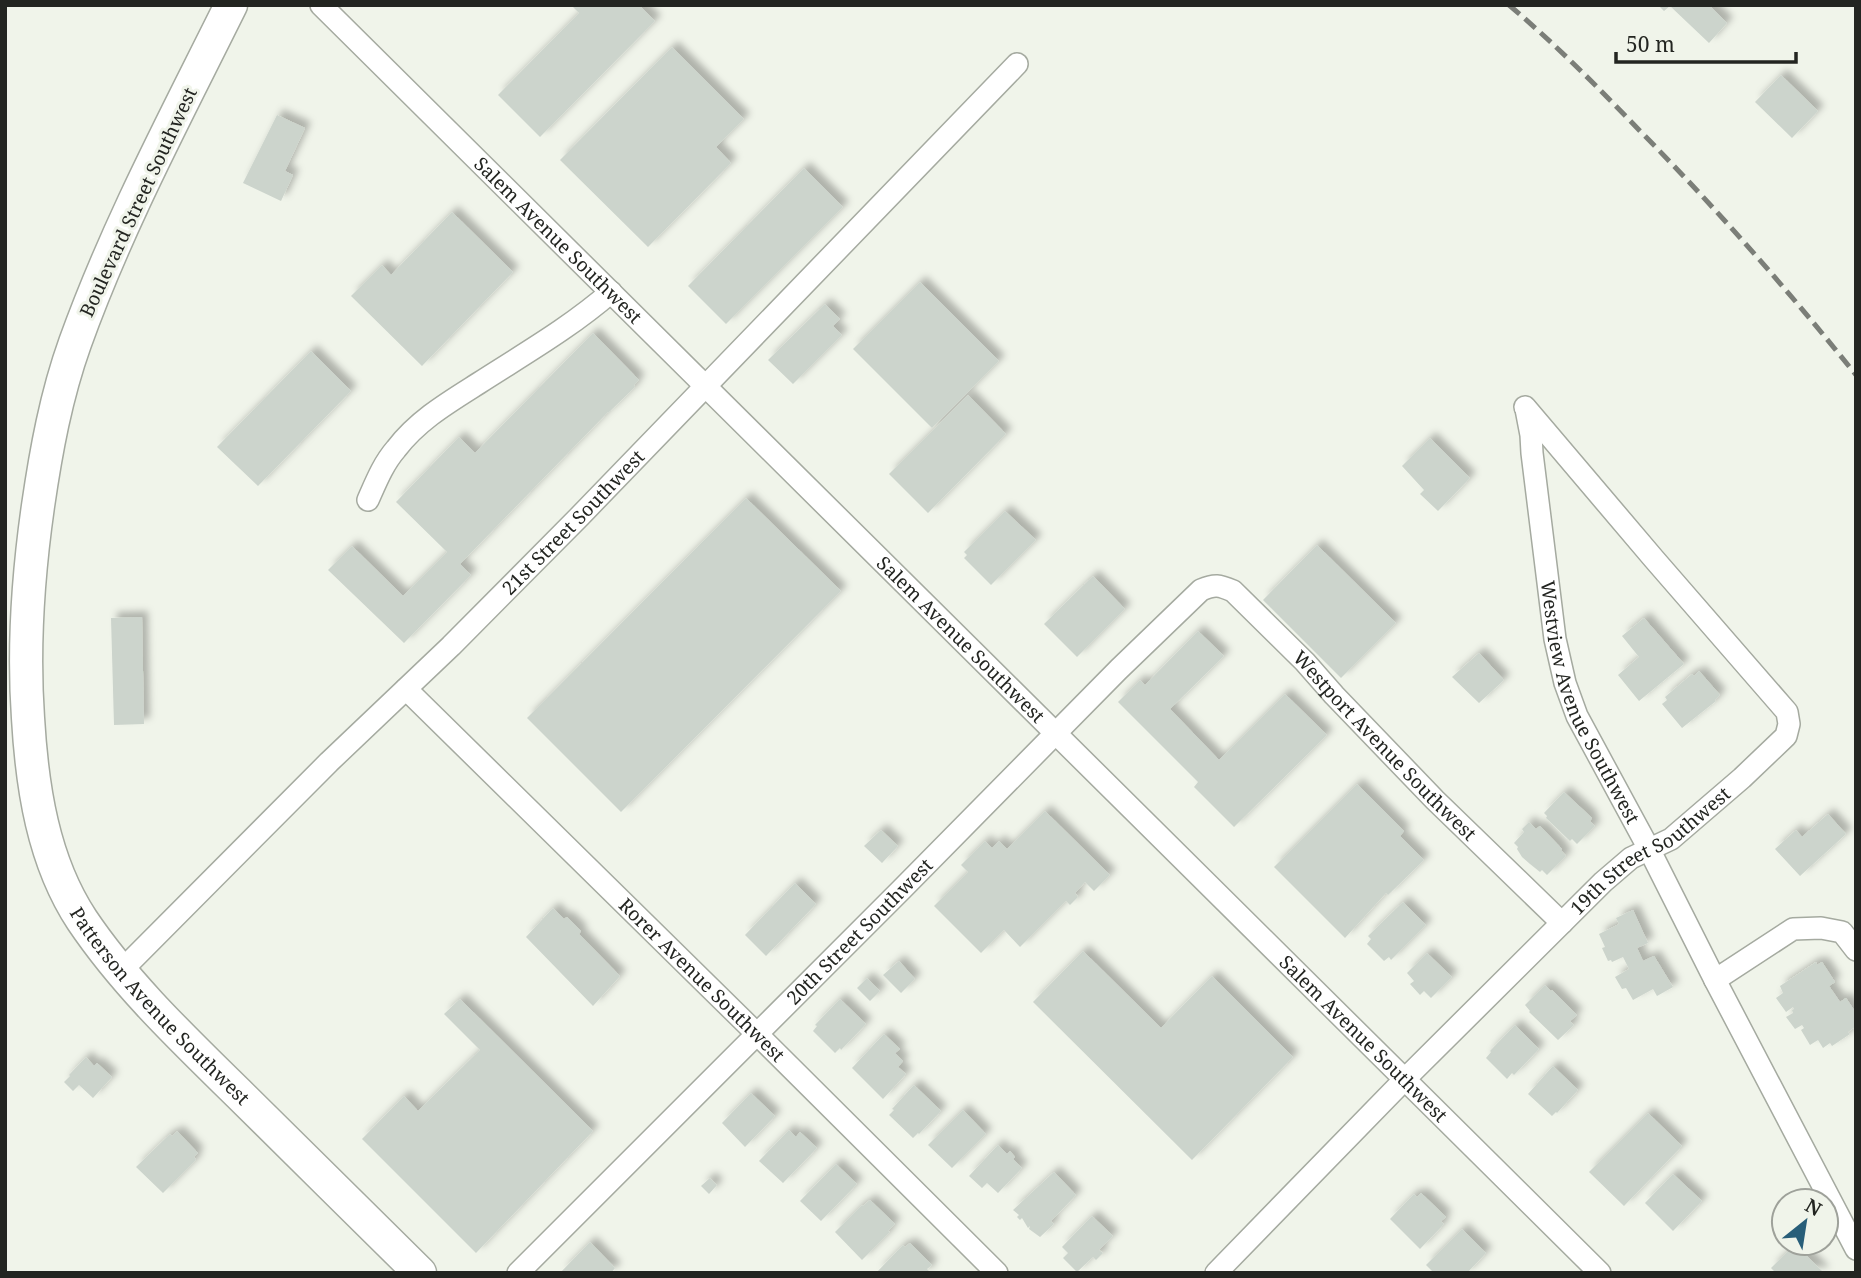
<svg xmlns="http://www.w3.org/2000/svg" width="1861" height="1278" font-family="'Noto Serif',serif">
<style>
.building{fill:#ccd4cc;filter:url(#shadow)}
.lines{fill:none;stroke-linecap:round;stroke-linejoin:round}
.street-casing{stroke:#a5aaa0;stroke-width:24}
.secondary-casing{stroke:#a5aaa0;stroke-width:35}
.street{stroke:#fff;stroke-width:21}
.secondary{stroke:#fff;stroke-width:32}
.rail{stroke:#7b7e78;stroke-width:5;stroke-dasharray:14 7;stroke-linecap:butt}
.labels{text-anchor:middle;stroke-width:6;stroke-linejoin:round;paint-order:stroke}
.street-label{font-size:19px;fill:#232521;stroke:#f0f4ea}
</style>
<defs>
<filter id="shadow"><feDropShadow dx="6" dy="-6" stdDeviation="3.5" flood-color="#0004"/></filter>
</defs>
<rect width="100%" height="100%" fill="#f0f4ea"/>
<!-- building -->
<path class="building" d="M 571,5 L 639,5 L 655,21 L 540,137 L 498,95 L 579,13 Z
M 1658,5 L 1709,5 L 1727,23 L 1709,43 L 1670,6 L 1664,11 Z
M 672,47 L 744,119 L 716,147 L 731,163 L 648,247 L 560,160 Z
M 1781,75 L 1818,111 L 1792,138 L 1755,102 Z
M 277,115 L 305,128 L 285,171 L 293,175 L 281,201 L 243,183 Z
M 804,168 L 843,207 L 726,324 L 688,286 Z
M 452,212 L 513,272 L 422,366 L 351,296 L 382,265 L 391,275 Z
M 920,282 L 999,361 L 932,428 L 853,349 Z
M 825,304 L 840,319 L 833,326 L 842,335 L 793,384 L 768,360 Z
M 593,333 L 639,380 L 634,385 L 635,387 L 608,413 L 608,412 L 460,564 L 471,575 L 404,643 L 328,570 L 352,546 L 403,596 L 447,552 L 396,502 L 459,437 L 475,453 Z
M 311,351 L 351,391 L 258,486 L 217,447 Z
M 968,395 L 1006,434 L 928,513 L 889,474 Z
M 1430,438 L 1470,478 L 1438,511 L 1420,494 L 1424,490 L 1402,466 Z
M 746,498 L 841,591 L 621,812 L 527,718 Z
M 1005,511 L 1036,540 L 991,585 L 964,558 L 967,555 L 964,552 Z
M 1317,545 L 1396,623 L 1341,678 L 1263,600 Z
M 1093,576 L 1125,609 L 1077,657 L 1044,624 Z
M 142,617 L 144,724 L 114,725 L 111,618 Z
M 1644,618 L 1684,664 L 1639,701 L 1618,675 L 1639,657 L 1622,636 Z
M 1198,631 L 1224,656 L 1170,709 L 1219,760 L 1285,694 L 1327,735 L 1234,827 L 1194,787 L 1198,782 L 1118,702 L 1140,680 L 1145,685 Z
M 1479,653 L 1504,680 L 1479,703 L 1452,677 Z
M 1699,671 L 1720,695 L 1715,700 L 1716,701 L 1682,728 L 1662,704 L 1667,700 L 1665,697 L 1692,674 L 1694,676 Z
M 1357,784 L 1404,831 L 1400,836 L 1424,860 L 1388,895 L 1386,893 L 1345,938 L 1274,867 Z
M 1564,792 L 1592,818 L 1590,821 L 1595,826 L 1577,844 L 1572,839 L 1570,841 L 1546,818 L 1547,816 L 1544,813 Z
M 1045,811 L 1110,875 L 1094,891 L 1085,882 L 1075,893 L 1078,897 L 1070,905 L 1066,901 L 1020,947 L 1004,930 L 981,953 L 934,906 L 968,872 L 961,865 L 985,841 L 992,848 L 999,841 L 1007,849 Z
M 1828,814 L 1846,834 L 1800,876 L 1775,849 L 1796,830 L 1802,837 Z
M 1529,822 L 1536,829 L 1540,826 L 1562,849 L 1561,850 L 1566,856 L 1547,875 L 1542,870 L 1540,872 L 1530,864 L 1522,857 L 1517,849 L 1518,847 L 1514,843 L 1524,832 L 1522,829 Z
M 881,830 L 898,846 L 882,863 L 864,846 Z
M 795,883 L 816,904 L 766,956 L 745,935 Z
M 1403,902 L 1426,925 L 1391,960 L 1389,957 L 1384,961 L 1367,944 L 1371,939 L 1368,936 Z
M 553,908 L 564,919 L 567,917 L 581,931 L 579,934 L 620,976 L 593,1006 L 526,937 Z
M 1633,910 L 1648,943 L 1637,948 L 1643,961 L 1654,956 L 1673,987 L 1657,996 L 1653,989 L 1633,1000 L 1626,988 L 1622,989 L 1615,977 L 1629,969 L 1623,957 L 1612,962 L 1611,960 L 1608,961 L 1602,948 L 1605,947 L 1599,934 L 1619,924 L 1616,918 Z
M 1083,951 L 1161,1028 L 1212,976 L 1293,1057 L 1192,1160 L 1033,1002 Z
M 1427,953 L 1452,977 L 1431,998 L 1424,991 L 1420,995 L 1410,984 L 1414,981 L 1407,973 Z
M 899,961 L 915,979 L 901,993 L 883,975 Z
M 1816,962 L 1817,965 L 1822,962 L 1835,982 L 1829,986 L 1840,1002 L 1846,998 L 1856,1013 L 1856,1026 L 1848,1032 L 1850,1034 L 1832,1046 L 1830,1043 L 1823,1048 L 1818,1040 L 1810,1045 L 1801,1030 L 1804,1028 L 1802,1025 L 1795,1029 L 1786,1017 L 1793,1013 L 1792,1010 L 1794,1009 L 1793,1007 L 1786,1012 L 1776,998 L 1783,993 L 1780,986 Z
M 867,978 L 880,991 L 870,1001 L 857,988 Z
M 1545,985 L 1551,991 L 1552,990 L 1577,1015 L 1570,1021 L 1574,1025 L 1558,1040 L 1529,1012 L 1530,1011 L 1525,1005 Z
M 460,999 L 593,1131 L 476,1253 L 362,1139 L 404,1096 L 418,1111 L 480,1050 L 444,1014 Z
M 840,999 L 866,1024 L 841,1050 L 840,1048 L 835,1053 L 813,1031 L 817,1026 L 815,1025 Z
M 1515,1025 L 1539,1049 L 1514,1075 L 1512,1073 L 1507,1079 L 1486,1058 L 1491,1052 L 1490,1051 Z
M 884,1034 L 900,1049 L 895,1053 L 903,1061 L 898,1067 L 906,1074 L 883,1099 L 852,1068 Z
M 86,1057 L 94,1066 L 97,1063 L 112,1077 L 93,1098 L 79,1085 L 73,1091 L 64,1082 L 70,1076 L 69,1075 Z
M 1553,1066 L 1578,1090 L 1557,1113 L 1556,1112 L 1552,1116 L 1528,1094 Z
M 914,1085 L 941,1111 L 919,1134 L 918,1133 L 913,1138 L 889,1115 L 894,1110 L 892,1109 Z
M 751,1093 L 775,1116 L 745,1147 L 722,1123 Z
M 963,1110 L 986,1134 L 952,1168 L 928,1145 Z
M 1648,1113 L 1682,1146 L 1624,1206 L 1589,1172 Z
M 789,1130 L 796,1137 L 800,1132 L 817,1148 L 783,1183 L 759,1161 Z
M 177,1131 L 198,1153 L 194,1157 L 196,1160 L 163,1193 L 136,1167 L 170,1134 L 172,1136 Z
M 998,1145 L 1007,1154 L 1010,1151 L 1015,1157 L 1013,1159 L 1022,1168 L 998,1193 L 987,1183 L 982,1188 L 969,1176 Z
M 836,1164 L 857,1184 L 821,1221 L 800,1201 Z
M 1054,1172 L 1076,1195 L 1051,1221 L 1054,1224 L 1040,1237 L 1029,1229 L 1030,1226 L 1028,1228 L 1022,1218 L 1020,1220 L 1017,1217 L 1019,1215 L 1013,1210 Z
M 1673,1174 L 1702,1201 L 1673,1231 L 1645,1203 Z
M 710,1178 L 717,1185 L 709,1194 L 701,1186 Z
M 1421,1193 L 1446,1217 L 1441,1221 L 1444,1224 L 1420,1249 L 1390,1219 L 1414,1194 L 1417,1197 Z
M 870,1200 L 895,1224 L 888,1231 L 890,1232 L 862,1260 L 835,1232 L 862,1205 L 863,1206 Z
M 1092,1216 L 1113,1236 L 1099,1250 L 1103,1253 L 1096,1260 L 1093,1257 L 1077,1272 L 1063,1258 L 1068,1253 L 1062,1247 Z
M 1462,1229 L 1486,1253 L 1467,1273 L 1434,1273 L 1426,1265 Z
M 590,1242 L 615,1268 L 611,1273 L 560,1273 Z
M 910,1243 L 932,1265 L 927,1269 L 929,1271 L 928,1273 L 876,1273 L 903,1245 L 905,1247 Z
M 1795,1244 L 1824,1273 L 1776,1273 L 1771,1268 Z"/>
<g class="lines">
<!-- street casing -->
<g class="street-casing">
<g id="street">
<path id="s1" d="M 321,5 L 1600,1273"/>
<path id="s2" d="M 1526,409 L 1531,435 L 1532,453 L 1555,639 L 1565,683 L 1577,716 L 1649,849 L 1715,980 L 1856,1249"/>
<path d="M 368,500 C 376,482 383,464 396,449 C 418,420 449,402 479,383 C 524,354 571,327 611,292"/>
<path id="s3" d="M 406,689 L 757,1034 L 997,1273"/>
<path id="s4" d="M 121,971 L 329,762 L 451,646 L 580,516 L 1017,64"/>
<path d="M 1715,980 L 1793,929 L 1821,928 L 1842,932 L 1856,950"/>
<path id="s5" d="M 518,1273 L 902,889 L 1119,669 L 1201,590 C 1215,584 1219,585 1233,591 L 1305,662 L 1334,695 L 1435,800 L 1562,923"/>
<path id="s6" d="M 1216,1273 L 1405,1079 L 1603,882 L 1631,858 L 1671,839 L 1742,778 L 1786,736 L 1789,724 L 1787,712 L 1654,559 L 1525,407"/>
</g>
</g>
<!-- secondary casing -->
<g class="secondary-casing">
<g id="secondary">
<path id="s7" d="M 231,5 C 176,116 117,226 75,343 C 56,396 46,451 38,506 C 28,576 23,647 28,718 C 32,787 43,861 82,920 C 125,984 183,1039 238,1093 C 299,1153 359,1213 420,1273"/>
</g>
</g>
<!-- street -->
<use href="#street" class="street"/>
<!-- secondary -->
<use href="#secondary" class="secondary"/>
<!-- rail -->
<path class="rail" d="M 1509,5 C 1555,44 1598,87 1640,131 C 1716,208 1788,290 1856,375"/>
</g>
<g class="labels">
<!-- street labels -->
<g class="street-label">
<text transform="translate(138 202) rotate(-65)" y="7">Boulevard Street Southwest</text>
<text dy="7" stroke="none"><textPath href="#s1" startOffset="334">Salem Avenue Southwest</textPath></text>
<text dy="7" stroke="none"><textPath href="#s4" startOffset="637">21st Street Southwest</textPath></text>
<text dy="7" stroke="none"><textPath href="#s1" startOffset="901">Salem Avenue Southwest</textPath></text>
<text dy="7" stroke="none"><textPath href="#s2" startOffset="303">Westview Avenue Southwest</textPath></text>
<text dy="7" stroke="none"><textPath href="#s5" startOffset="1216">Westport Avenue Southwest</textPath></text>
<text dy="7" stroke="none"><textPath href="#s6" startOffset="607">19th Street Southwest</textPath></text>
<text dy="7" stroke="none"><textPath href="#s5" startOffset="483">20th Street Southwest</textPath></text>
<text dy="7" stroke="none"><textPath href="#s3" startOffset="415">Rorer Avenue Southwest</textPath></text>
<text dy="7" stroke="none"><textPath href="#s7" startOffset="1080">Patterson Avenue Southwest</textPath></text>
<text dy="7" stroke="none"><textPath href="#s1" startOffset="1468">Salem Avenue Southwest</textPath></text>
</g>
</g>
<!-- border -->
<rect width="1861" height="1278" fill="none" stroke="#232521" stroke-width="14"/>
<!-- north arrow -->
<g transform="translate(1805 1222) rotate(30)"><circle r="33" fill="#f0f4ea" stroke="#9ea19a" stroke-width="2"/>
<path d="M0-5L12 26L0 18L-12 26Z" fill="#285e79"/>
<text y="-10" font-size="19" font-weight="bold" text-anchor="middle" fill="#232521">N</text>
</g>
<!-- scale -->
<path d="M1616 52v10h180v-10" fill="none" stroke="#232521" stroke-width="3.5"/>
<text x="1626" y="52" font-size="21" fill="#232521" stroke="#f0f4ea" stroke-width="5" paint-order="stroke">50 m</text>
</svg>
